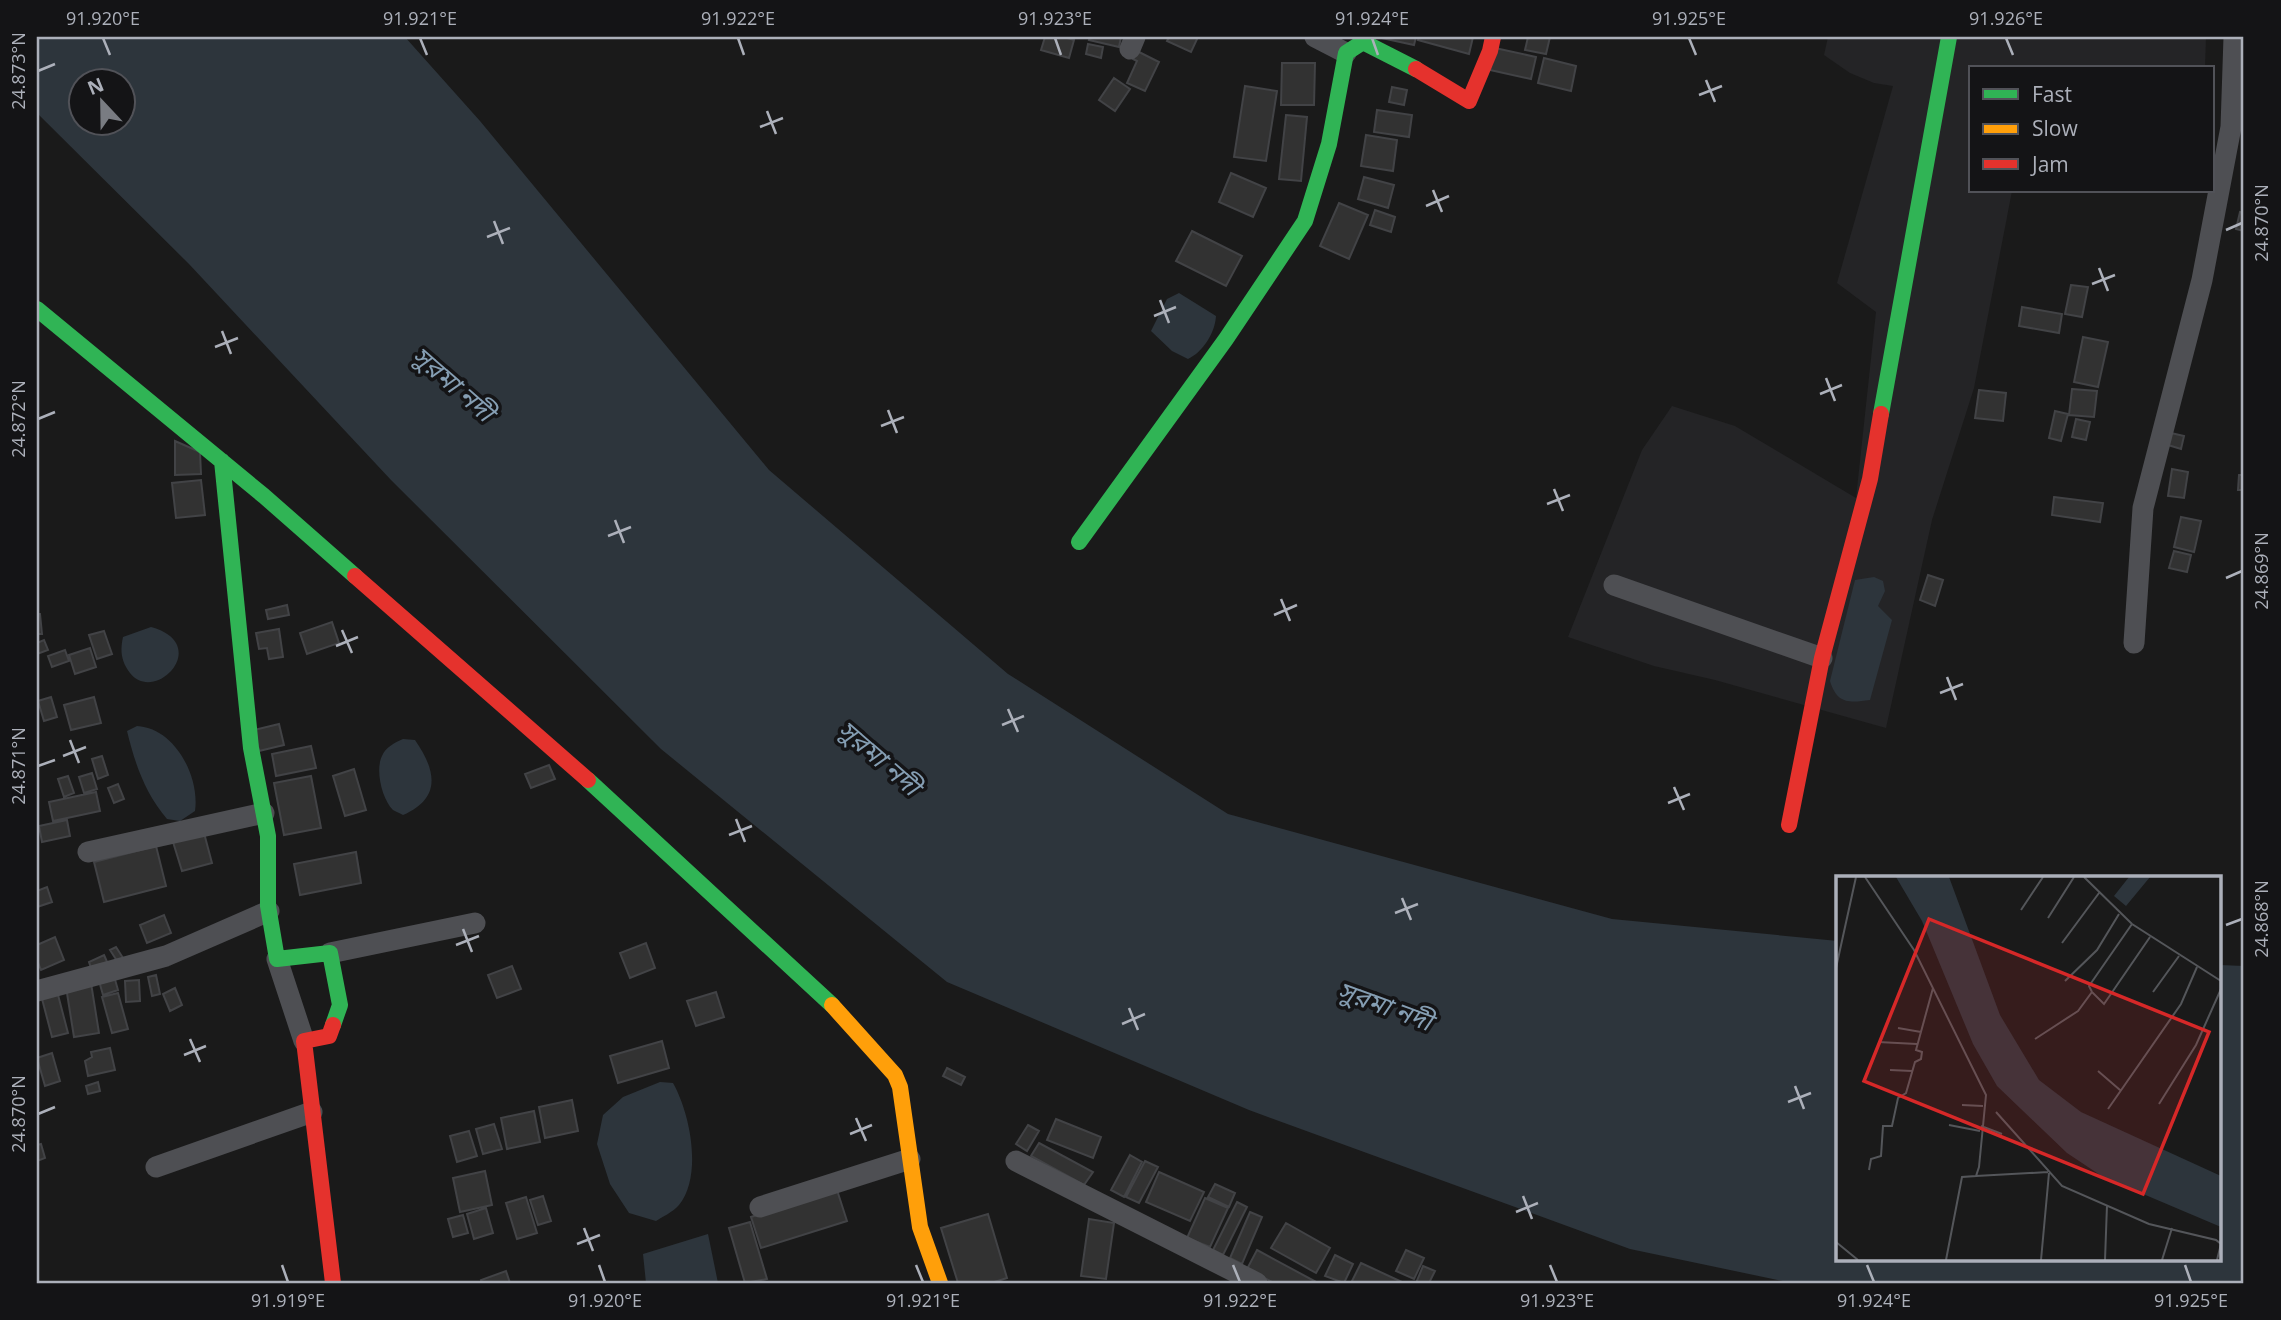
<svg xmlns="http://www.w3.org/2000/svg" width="2281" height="1320" font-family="'Open Sans','Noto Sans Bengali',sans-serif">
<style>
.built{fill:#242426}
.water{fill:#2d353c;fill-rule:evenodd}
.building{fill:#323232;stroke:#424346;stroke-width:2}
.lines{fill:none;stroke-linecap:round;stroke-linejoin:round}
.street{stroke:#4e4f53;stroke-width:21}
.fast{stroke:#30b455;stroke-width:16}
.slow{stroke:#ff9f0a;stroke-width:16}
.jam{stroke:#e5322d;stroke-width:16}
.ticks{fill:none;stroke:#acb0ba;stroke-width:2.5}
.labels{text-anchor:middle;stroke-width:7;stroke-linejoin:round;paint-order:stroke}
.water-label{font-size:26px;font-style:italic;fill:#859eb3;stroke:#141416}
.inset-road{fill:none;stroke:#54565a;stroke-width:2}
.view{fill:#d62828;fill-opacity:0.15;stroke:#d62828;stroke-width:3.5}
.inset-edge{fill:none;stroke:#acb0ba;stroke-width:3.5}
.neatline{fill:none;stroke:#acb0ba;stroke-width:2.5}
.ticks-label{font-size:18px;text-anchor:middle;fill:#acb0ba}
</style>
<rect width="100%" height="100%" fill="#1a1a1a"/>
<!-- built -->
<path class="built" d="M 1828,37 L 2206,37 L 2205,68 L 1971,68 L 1971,191 L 2012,191 L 1974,388 L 1932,520 L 1886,728 L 1715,680 L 1654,666 L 1568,637 L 1642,450 L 1672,406 L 1735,426 L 1856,498 L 1876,312 L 1837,283 L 1893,86 L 1874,83 L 1850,73 L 1824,55 Z"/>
<!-- water -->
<path class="water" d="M 37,37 L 405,37 L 480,121 L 769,470 L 1008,674 L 1228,814 L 1612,919 L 1838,941 L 1838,1259 L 2220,1259 L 2220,965 L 2244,966 L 2244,1283 L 1792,1283 L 1630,1249 L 1249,1110 L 947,982 L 661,749 L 391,480 L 189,264 L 37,113 ZM 122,80 L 122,122 L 80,122 L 80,80 Z
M 1179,293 L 1216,316 C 1215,333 1203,352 1188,359 L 1172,351 L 1151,331 L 1167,299 Z
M 1874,577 L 1883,581 L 1885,591 L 1878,606 L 1892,620 L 1870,700 C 1849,703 1837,704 1830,681 L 1855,580 Z
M 151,627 C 213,644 155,705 130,673 C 121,661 120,651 123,637 Z
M 137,726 C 175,728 200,777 195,811 L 180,821 L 167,819 C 145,793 135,764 127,731 Z
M 403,739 L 415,740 C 436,770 442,798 403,815 C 400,813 396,812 393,810 C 382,799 375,770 382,756 C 386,747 394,743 403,739 Z
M 660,1082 L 673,1083 C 690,1113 703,1175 679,1205 C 673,1212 662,1217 656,1221 L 629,1213 L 610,1184 L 597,1144 L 603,1115 L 623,1097 Z
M 708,1234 L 718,1283 L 646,1283 L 643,1254 Z"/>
<!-- building -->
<path class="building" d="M 1045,37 L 1064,37 L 1074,40 L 1069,58 L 1041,50 Z
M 1090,37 L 1121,37 L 1119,47 L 1089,40 Z
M 1169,37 L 1198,37 L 1191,52 L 1167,41 Z
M 1377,37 L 1416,37 L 1414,45 Z
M 1419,37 L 1473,37 L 1469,54 L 1418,40 Z
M 1528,37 L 1550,37 L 1546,54 L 1525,50 Z
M 1088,44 L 1103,47 L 1101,58 L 1086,54 Z
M 1495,48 L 1536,57 L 1531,79 L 1490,70 Z
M 1137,51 L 1159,62 L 1145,91 L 1127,83 L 1137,61 L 1133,59 Z
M 1544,58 L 1576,66 L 1571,91 L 1538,83 Z
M 1282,63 L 1315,63 L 1314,105 L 1281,105 Z
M 1114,78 L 1130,89 L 1115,111 L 1099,100 Z
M 1245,86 L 1277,91 L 1266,161 L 1234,157 Z
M 1392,87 L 1407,90 L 1404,105 L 1389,102 Z
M 1377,110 L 1412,115 L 1409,137 L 1374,132 Z
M 1286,115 L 1307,117 L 1301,181 L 1279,179 Z
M 1366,135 L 1397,140 L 1393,171 L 1361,166 Z
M 1231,173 L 1266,188 L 1253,217 L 1219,202 Z
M 1364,177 L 1394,185 L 1388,208 L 1358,199 Z
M 1339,203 L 1368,215 L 1349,259 L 1320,246 Z
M 1375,210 L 1395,217 L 1391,232 L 1370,225 Z
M 2240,212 L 2244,213 L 2244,231 L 2236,229 Z
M 1192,231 L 1242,256 L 1226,286 L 1176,261 Z
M 2071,285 L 2088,287 L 2082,317 L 2065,314 Z
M 2022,307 L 2062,314 L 2059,333 L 2019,326 Z
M 2083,337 L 2108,342 L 2098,387 L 2074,382 Z
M 2072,389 L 2097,391 L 2094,417 L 2069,415 Z
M 1979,390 L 2006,393 L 2003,421 L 1975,418 Z
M 2055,411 L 2068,414 L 2061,441 L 2049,438 Z
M 2076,419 L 2090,422 L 2086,440 L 2072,437 Z
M 2171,433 L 2184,436 L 2181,449 L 2168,445 Z
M 175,441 L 200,452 L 201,474 L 175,475 Z
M 2172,469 L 2188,472 L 2184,498 L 2168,496 Z
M 2239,475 L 2244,475 L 2244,490 L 2238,490 Z
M 201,480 L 205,515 L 176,518 L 172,483 Z
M 2054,497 L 2103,503 L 2100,522 L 2052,515 Z
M 2181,517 L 2201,521 L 2194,552 L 2174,547 Z
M 2174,551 L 2191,555 L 2187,572 L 2169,568 Z
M 1928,575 L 1943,580 L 1935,606 L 1920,600 Z
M 287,605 L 289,615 L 268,619 L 266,610 Z
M 37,614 L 40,614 L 42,634 L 37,634 Z
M 332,622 L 339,643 L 307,654 L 300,633 Z
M 279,629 L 283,657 L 269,659 L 267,648 L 259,649 L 256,633 Z
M 104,631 L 112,654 L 97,659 L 89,635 Z
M 44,640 L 48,650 L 37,654 L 37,643 Z
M 90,648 L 96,667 L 75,674 L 69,655 Z
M 65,650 L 69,661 L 52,667 L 48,656 Z
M 51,697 L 57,717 L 44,721 L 38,701 Z
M 94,697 L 101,723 L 71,730 L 64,705 Z
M 279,724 L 284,745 L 259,751 L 254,730 Z
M 311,746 L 316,768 L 276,776 L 272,754 Z
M 102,756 L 108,775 L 98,779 L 92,759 Z
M 549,765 L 555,779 L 531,788 L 525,774 Z
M 354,769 L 366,810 L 345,816 L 333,776 Z
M 92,773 L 97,789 L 84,793 L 79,777 Z
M 68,776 L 74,793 L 64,797 L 58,779 Z
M 311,776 L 321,828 L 284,835 L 274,783 Z
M 118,784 L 124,799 L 114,803 L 108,788 Z
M 96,792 L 100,811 L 53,821 L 49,802 Z
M 67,820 L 70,836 L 42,842 L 39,826 Z
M 204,833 L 212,863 L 182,871 L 173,842 Z
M 156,846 L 166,886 L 104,902 L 94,862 Z
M 356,852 L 361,883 L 300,895 L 294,864 Z
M 47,887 L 52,902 L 37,907 L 37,891 Z
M 164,915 L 171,933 L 147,943 L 140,925 Z
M 55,937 L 64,960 L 41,970 L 37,960 L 37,945 Z
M 646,943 L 655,968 L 630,978 L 620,953 Z
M 116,947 L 125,961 L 119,964 L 110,950 Z
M 104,955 L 108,964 L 92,971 L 89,962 Z
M 512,966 L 521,989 L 497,998 L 488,975 Z
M 156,975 L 160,994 L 152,996 L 148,977 Z
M 114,976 L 118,990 L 103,995 L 99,981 Z
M 139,980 L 140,1001 L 126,1002 L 125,981 Z
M 91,983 L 99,1033 L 74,1037 L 66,987 Z
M 175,988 L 182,1005 L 170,1011 L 163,994 Z
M 57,991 L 68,1033 L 52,1037 L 41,995 Z
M 716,992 L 724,1017 L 696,1026 L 687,1001 Z
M 118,993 L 128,1029 L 112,1033 L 102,997 Z
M 662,1041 L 669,1068 L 618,1083 L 610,1056 Z
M 110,1048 L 115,1070 L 88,1076 L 85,1061 L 92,1057 L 91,1052 Z
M 52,1053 L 60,1081 L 45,1086 L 37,1058 Z
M 947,1068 L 965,1077 L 961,1085 L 943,1076 Z
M 98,1082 L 100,1091 L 88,1094 L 86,1086 Z
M 572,1100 L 578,1131 L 545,1138 L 539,1107 Z
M 534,1111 L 540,1142 L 507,1149 L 501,1118 Z
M 1056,1119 L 1101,1137 L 1093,1158 L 1047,1140 Z
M 494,1124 L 502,1149 L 483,1154 L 476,1129 Z
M 1028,1125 L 1039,1131 L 1027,1151 L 1016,1144 Z
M 469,1131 L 477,1156 L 457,1162 L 450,1136 Z
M 1039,1143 L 1093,1172 L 1084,1185 L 1031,1156 Z
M 41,1144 L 45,1158 L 37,1161 L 37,1145 Z
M 1130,1155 L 1142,1162 L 1124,1197 L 1111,1190 Z
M 1145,1161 L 1158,1167 L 1139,1203 L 1126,1197 Z
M 485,1171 L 492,1205 L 460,1212 L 453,1178 Z
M 1159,1172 L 1204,1192 L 1190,1221 L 1146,1202 Z
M 1215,1184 L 1235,1193 L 1229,1207 L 1208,1197 Z
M 837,1190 L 847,1221 L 761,1248 L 751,1217 Z
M 543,1196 L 551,1221 L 538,1225 L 530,1200 Z
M 526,1197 L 537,1233 L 517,1239 L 506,1203 Z
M 1205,1198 L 1228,1208 L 1210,1247 L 1187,1238 Z
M 1237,1202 L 1247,1207 L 1223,1255 L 1213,1250 Z
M 486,1208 L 493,1233 L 474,1239 L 467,1214 Z
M 1250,1212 L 1262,1217 L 1242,1264 L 1230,1258 Z
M 988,1214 L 1007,1278 L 991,1283 L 958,1283 L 941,1228 Z
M 463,1215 L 468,1233 L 453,1237 L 448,1219 Z
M 1089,1219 L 1114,1223 L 1106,1279 L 1081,1276 Z
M 750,1222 L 767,1279 L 745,1283 L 729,1228 Z
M 1286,1223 L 1330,1248 L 1316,1273 L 1271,1248 Z
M 1257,1250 L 1318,1283 L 1274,1283 L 1247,1269 Z
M 1406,1250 L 1424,1258 L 1414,1279 L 1396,1271 Z
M 1335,1255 L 1353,1264 L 1344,1283 L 1325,1276 Z
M 1361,1263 L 1404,1283 L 1351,1283 Z
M 1423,1266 L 1435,1271 L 1429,1283 L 1416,1283 Z
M 506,1271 L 510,1283 L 482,1283 L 481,1280 Z"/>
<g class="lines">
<!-- street -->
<path class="street" d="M 1315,37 L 1346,53
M 1130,49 L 1135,37
M 1614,585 L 1822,658
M 2134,643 L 2143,508 L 2202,280 L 2231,127 L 2234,37
M 88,852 L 264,813
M 330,953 L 475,923
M 277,959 L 304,1041
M 37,991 L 166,956 L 269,911
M 1016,1161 L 1257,1283
M 156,1167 L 312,1112
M 760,1207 L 910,1159"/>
<!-- fast -->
<path class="fast" d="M 37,309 L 264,496 L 355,576
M 1881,414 L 1949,37
M 222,461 L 251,748 L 268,836 L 268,906 L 277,959 L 330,953 L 340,1005 L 333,1025
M 1079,542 L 1226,339 L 1305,221 L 1329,144 L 1346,53 L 1363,42 L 1416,69
M 588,780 L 832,1005"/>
<!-- slow -->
<path class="slow" d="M 832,1005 L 895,1075 L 900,1087 L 920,1227 L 940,1283"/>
<!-- jam -->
<path class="jam" d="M 1416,69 L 1469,101 L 1490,51 L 1493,37
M 355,576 L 588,780
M 1789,825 L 1822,658 L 1870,479 L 1881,414
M 333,1283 L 304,1041 L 329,1036 L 333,1025"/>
</g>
<!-- ticks -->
<path class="ticks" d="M 103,38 L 110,55M 420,38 L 427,55M 738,38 L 744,55M 1055,38 L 1061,55M 1372,38 L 1378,55M 1689,38 L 1696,55M 2006,38 L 2013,55M 38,71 L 55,64M 1706,80 L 1715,102M 1699,95 L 1722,86M 767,111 L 776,134M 760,127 L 783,118M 1433,190 L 1442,212M 1426,206 L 1449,196M 494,221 L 503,244M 2226,230 L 2242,223M 487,237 L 510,228M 2099,268 L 2108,291M 2092,284 L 2115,275M 1160,300 L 1169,323M 1154,316 L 1176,307M 222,331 L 231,354M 215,347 L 238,338M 1826,378 L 1835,401M 1820,394 L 1842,385M 888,410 L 897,433M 38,419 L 55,412M 881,426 L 904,417M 1554,489 L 1563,511M 1547,504 L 1570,495M 615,520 L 624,543M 608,536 L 631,527M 2226,578 L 2242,571M 1281,599 L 1290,621M 1274,615 L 1297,605M 342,630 L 352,653M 336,646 L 358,637M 1947,677 L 1956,700M 1940,693 L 1963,684M 1008,709 L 1018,732M 1002,725 L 1024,716M 70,740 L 79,763M 63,756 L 86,747M 38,766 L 55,760M 1674,787 L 1684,810M 1668,803 L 1690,794M 736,819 L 745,842M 729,835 L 752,826M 1402,898 L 1411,920M 1395,913 L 1418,904M 2226,925 L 2242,919M 463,929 L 472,952M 456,945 L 479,936M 1129,1008 L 1138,1030M 1122,1024 L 1145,1014M 190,1039 L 200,1062M 184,1055 L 206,1046M 1795,1086 L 1804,1109M 1788,1102 L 1811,1093M 38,1114 L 55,1107M 856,1118 L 866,1141M 850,1134 L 872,1125M 1523,1196 L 1532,1219M 1516,1212 L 1538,1203M 584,1228 L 593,1251M 577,1244 L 600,1235M 282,1265 L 288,1282M 599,1265 L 605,1282M 916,1265 L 923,1282M 1233,1265 L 1240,1282M 1550,1265 L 1557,1282M 1867,1265 L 1874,1282M 2185,1265 L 2191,1282"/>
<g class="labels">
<!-- water labels -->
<g class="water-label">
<text transform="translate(453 384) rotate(41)" y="9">সুরমা নদী</text>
<text transform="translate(879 758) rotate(41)" y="9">সুরমা নদী</text>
<text transform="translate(1385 1006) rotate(20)" y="9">সুরমা নদী</text>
</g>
</g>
<!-- overview -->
<g transform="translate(1836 876)">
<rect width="385" height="385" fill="#1a1a1a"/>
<path d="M 60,1 L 113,1 L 164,139 L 203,204 L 245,236 L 385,300 L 385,351 L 267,301 L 231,277 L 161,210 L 137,168 L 86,45 ZM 293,1 L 314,1 L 290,30 L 278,20 Z" fill="#2d353c"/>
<path class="inset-road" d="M 29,1 L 78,74 L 150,219 L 143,291 L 140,300 L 126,301 L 110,384M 248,1 L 296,48 L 385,105M 185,34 L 207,1M 212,42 L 238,1M 226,67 L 263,17M 0,92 L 20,1M 229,105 L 261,74 L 283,38M 256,116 L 253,110 L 296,48M 317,116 L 343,80M 62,152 L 85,156M 199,163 L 242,135 L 256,116 L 268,128 L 314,61M 42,166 L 81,168M 54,194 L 76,195M 262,195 L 284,214M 323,228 L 360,169 L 385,113M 126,229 L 147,230M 272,233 L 345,128 L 361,91M 160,236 L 226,310 L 313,348 L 380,364 L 385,368 L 381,384M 113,249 L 144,255M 145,250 L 166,258M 33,294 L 35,283 L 45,280 L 47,250 L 56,250 L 62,222 L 70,217 L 79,186 L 85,183 L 86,176 L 80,174 L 97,112M 140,300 L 212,296M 0,366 L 22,384M 205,384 L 213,297M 269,384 L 271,329M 326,384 L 336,352"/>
<path class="view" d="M 93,43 L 373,156 L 307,318 L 28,205 Z"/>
<rect width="385" height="385" class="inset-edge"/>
</g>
<!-- border -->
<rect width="2281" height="1320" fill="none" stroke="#141416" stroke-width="77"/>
<!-- legend -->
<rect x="1969" y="66" width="245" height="126" fill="#141416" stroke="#515258" stroke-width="2"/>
<rect x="1983" y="89" width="35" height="10" fill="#30b455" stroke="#515258" stroke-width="2"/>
<text x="2032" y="102" font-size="21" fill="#acb0ba">Fast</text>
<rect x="1983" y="124" width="35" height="10" fill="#ff9f0a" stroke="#515258" stroke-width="2"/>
<text x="2032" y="136" font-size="21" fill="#acb0ba">Slow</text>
<rect x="1983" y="159" width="35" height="10" fill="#e5322d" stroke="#515258" stroke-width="2"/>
<text x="2032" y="172" font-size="21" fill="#acb0ba">Jam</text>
<!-- north arrow -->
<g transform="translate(102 102) rotate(338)"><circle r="33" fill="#141416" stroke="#515258" stroke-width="2"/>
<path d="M0-5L12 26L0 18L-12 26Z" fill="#797c82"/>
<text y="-10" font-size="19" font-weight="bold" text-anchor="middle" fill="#acb0ba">N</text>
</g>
<rect x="38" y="38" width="2204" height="1244" class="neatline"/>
<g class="ticks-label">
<text x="103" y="25">91.920°E</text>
<text x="420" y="25">91.921°E</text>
<text x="738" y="25">91.922°E</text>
<text x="1055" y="25">91.923°E</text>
<text x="1372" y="25">91.924°E</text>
<text x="1689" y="25">91.925°E</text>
<text x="2006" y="25">91.926°E</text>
<text transform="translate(19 71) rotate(-90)" y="6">24.873°N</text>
<text transform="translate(2262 223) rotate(-90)" y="6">24.870°N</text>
<text transform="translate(19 419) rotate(-90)" y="6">24.872°N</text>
<text transform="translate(2262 571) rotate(-90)" y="6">24.869°N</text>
<text transform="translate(19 766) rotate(-90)" y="6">24.871°N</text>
<text transform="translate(2262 919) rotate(-90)" y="6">24.868°N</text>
<text transform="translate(19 1114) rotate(-90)" y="6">24.870°N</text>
<text x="288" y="1307">91.919°E</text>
<text x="605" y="1307">91.920°E</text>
<text x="923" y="1307">91.921°E</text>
<text x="1240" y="1307">91.922°E</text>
<text x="1557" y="1307">91.923°E</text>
<text x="1874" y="1307">91.924°E</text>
<text x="2191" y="1307">91.925°E</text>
</g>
</svg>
